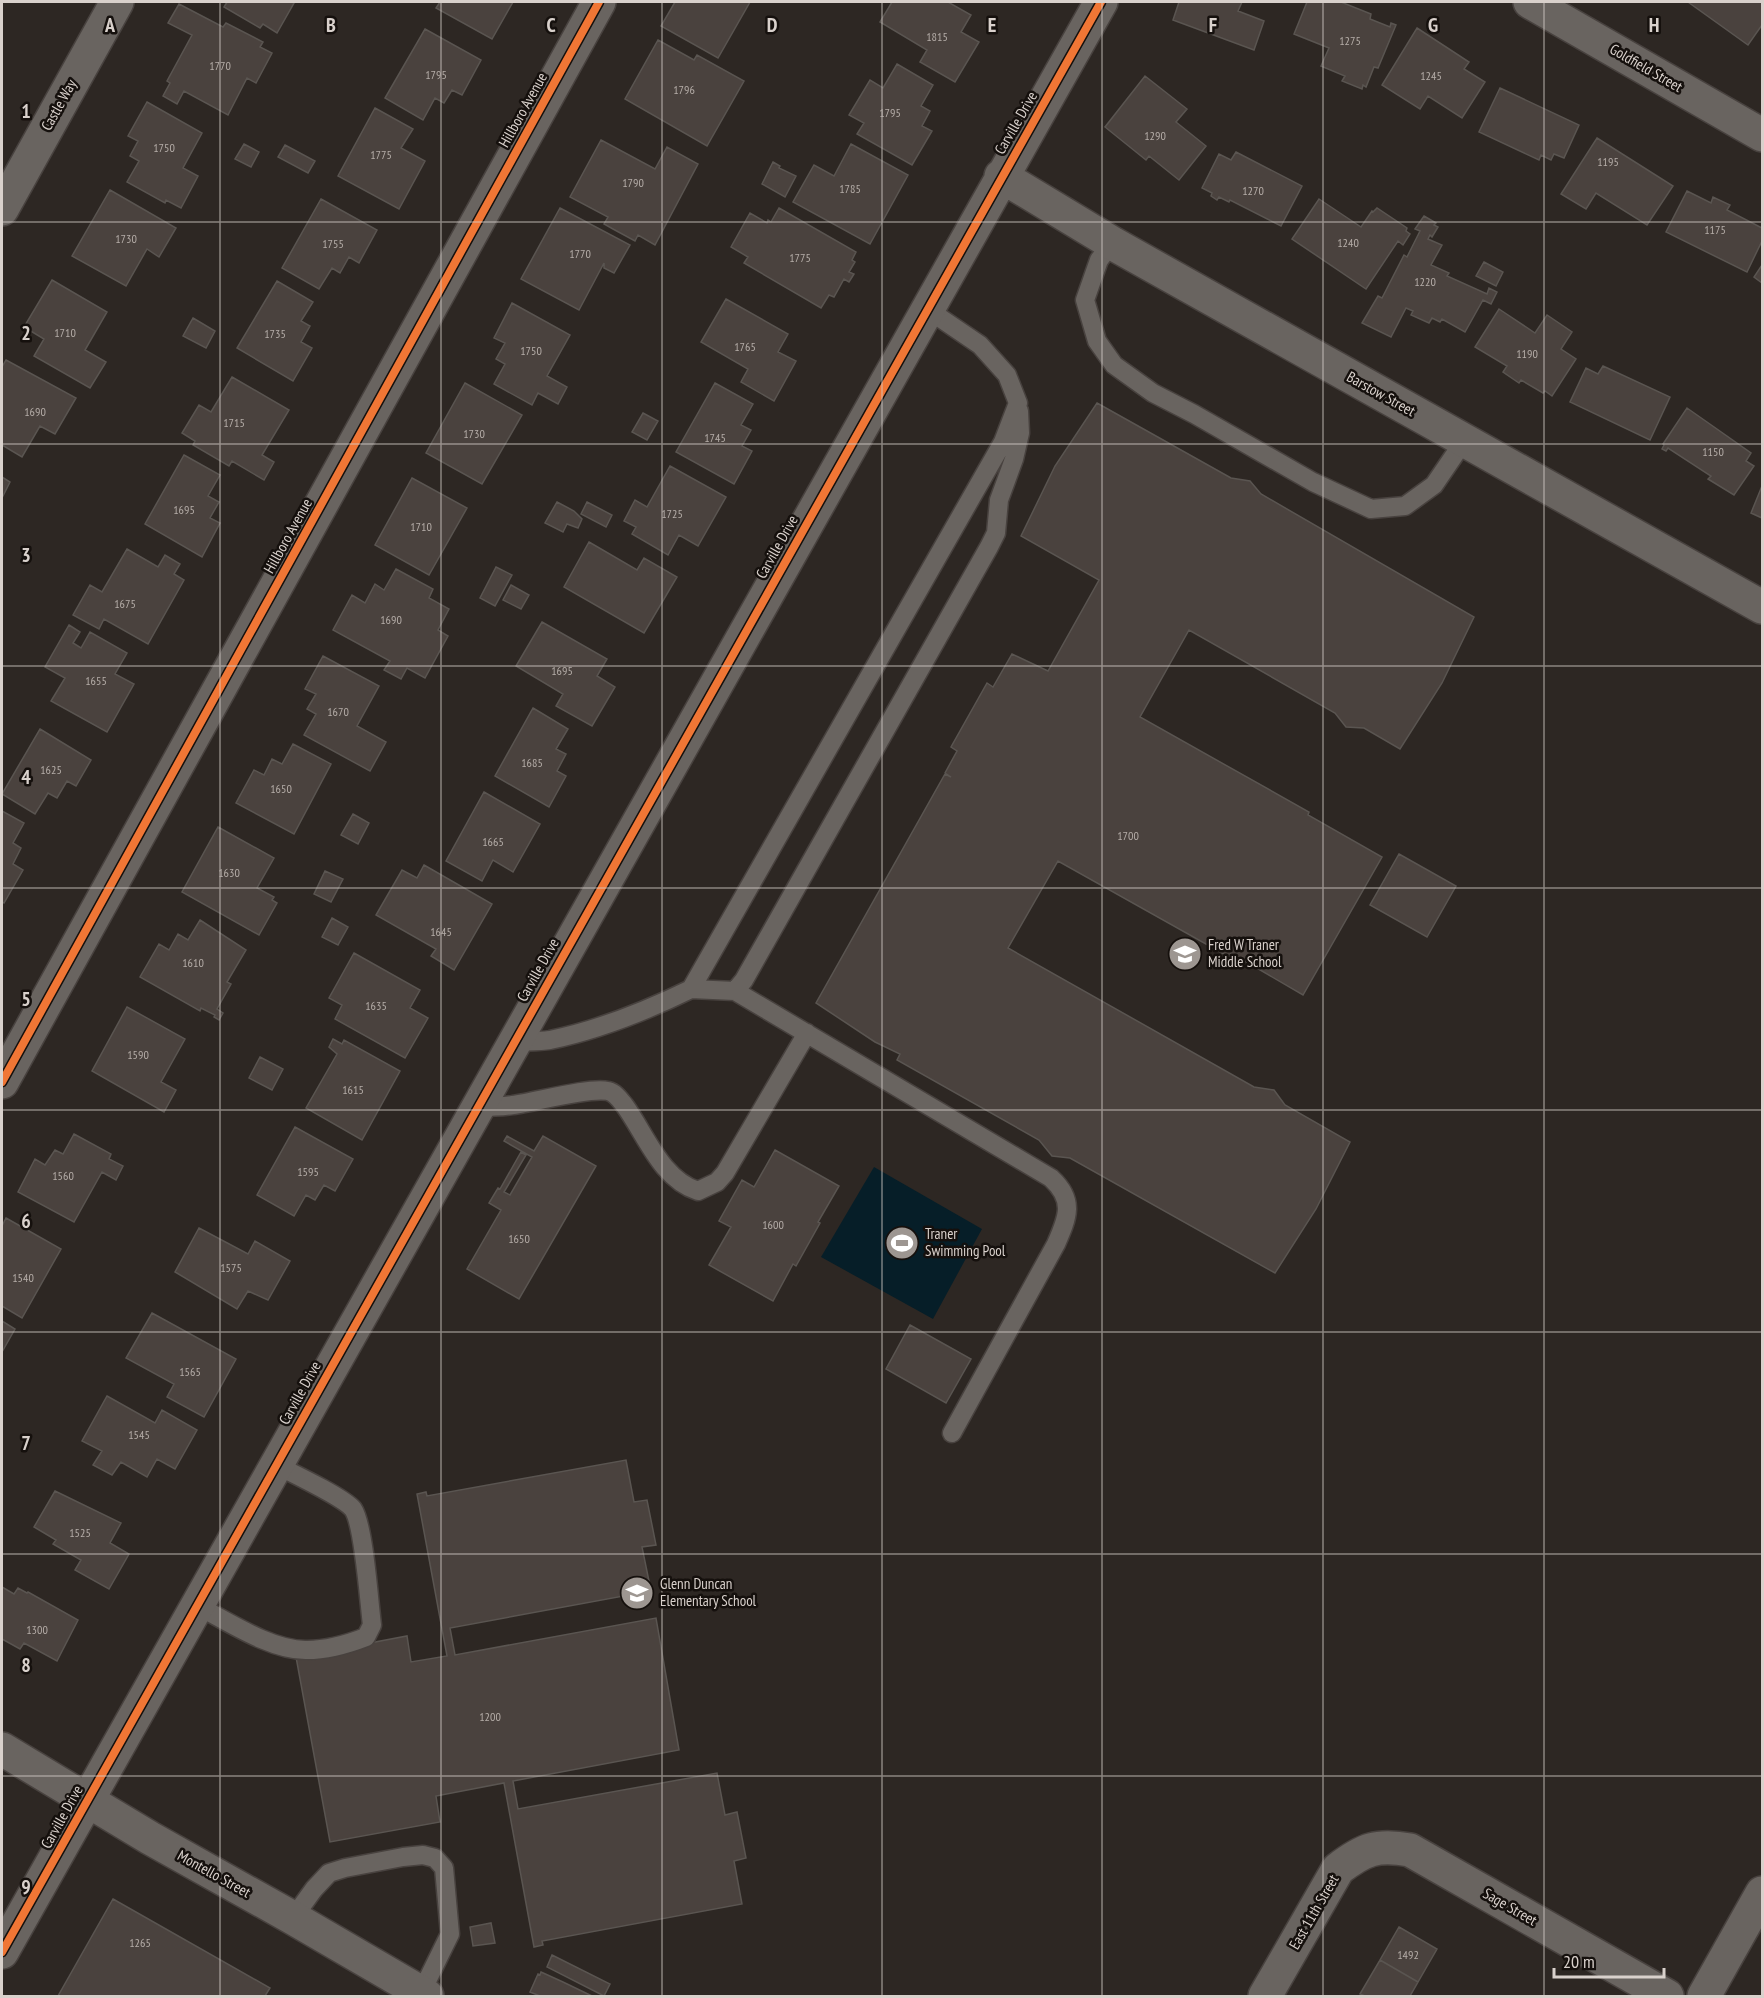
<svg xmlns="http://www.w3.org/2000/svg" width="1764" height="1998" font-family="'PT Sans Narrow',sans-serif">
<style>
.water{fill:#061e28}
.building{fill:#4a423e;stroke:#5a5551;stroke-width:1.5}
.lines{fill:none;stroke-linecap:round;stroke-linejoin:round}
.service-casing{stroke:#48423f;stroke-width:21}
.minor-casing{stroke:#48423f;stroke-width:36}
.service{stroke:#696460;stroke-width:18}
.minor{stroke:#696460;stroke-width:33}
.cycleway-casing{stroke:#15100d;stroke-width:11}
.cycleway{stroke:#f07635;stroke-width:8}
.grid{fill:none;stroke:#d9d1cc;stroke-width:1.5;stroke-opacity:0.55}
.labels{text-anchor:middle;stroke-width:5;stroke-linejoin:round;paint-order:stroke}
.number-label{font-size:12px;fill:#b5ada8}
.street-label{font-size:15px;fill:#d9d1cc;stroke:#15100d}
.poi-label{font-size:15px;fill:#d9d1cc;stroke:#15100d;text-anchor:start}
.grid-label{font-size:20px;text-anchor:middle;font-weight:bold;fill:#d9d1cc;stroke:#15100d;stroke-width:5;stroke-linejoin:round;paint-order:stroke}
</style>
<rect width="100%" height="100%" fill="#2d2723"/>
<!-- water -->
<path class="water" d="M 874,1167 L 982,1229 L 933,1319 L 821,1257 Z"/>
<!-- building -->
<path class="building" d="M 227,2 L 292,2 L 294,3 L 277,33 L 263,24 L 260,28 L 224,7 Z
M 440,2 L 513,2 L 492,39 L 436,8 Z
M 675,2 L 750,2 L 718,58 L 661,26 Z
M 892,2 L 948,2 L 971,15 L 961,32 L 979,42 L 955,82 L 920,62 L 927,50 L 880,22 Z
M 1179,2 L 1242,2 L 1238,11 L 1264,21 L 1254,50 L 1173,20 Z
M 1307,2 L 1341,2 L 1371,14 L 1370,19 L 1390,27 L 1391,23 L 1396,25 L 1378,68 L 1374,67 L 1366,87 L 1363,85 L 1362,89 L 1342,81 L 1345,76 L 1321,66 L 1329,48 L 1294,34 Z
M 1688,2 L 1762,2 L 1762,25 L 1748,45 Z
M 179,4 L 223,27 L 226,23 L 263,42 L 260,47 L 272,53 L 256,83 L 247,78 L 228,115 L 184,91 L 177,104 L 163,96 L 170,83 L 167,81 L 192,35 L 168,23 Z
M 1417,28 L 1469,62 L 1464,69 L 1485,82 L 1462,118 L 1428,96 L 1420,109 L 1382,85 Z
M 425,29 L 481,60 L 462,95 L 452,90 L 444,103 L 435,98 L 423,120 L 385,98 Z
M 658,40 L 694,60 L 697,55 L 744,81 L 707,146 L 625,99 Z
M 897,64 L 933,85 L 921,106 L 930,111 L 922,126 L 932,131 L 912,165 L 857,134 L 864,123 L 849,115 L 870,80 L 883,88 Z
M 1145,76 L 1187,109 L 1176,122 L 1206,146 L 1179,180 L 1149,156 L 1146,160 L 1105,127 Z
M 1500,88 L 1579,125 L 1564,158 L 1554,154 L 1551,160 L 1541,155 L 1539,160 L 1479,132 Z
M 147,102 L 202,133 L 183,168 L 198,176 L 181,208 L 166,200 L 165,203 L 127,182 L 139,161 L 130,156 L 138,141 L 128,136 Z
M 375,108 L 413,129 L 401,148 L 425,161 L 399,209 L 338,176 Z
M 1597,138 L 1673,186 L 1647,225 L 1596,193 L 1586,209 L 1561,194 Z
M 601,140 L 655,169 L 667,147 L 698,164 L 655,245 L 638,235 L 635,241 L 613,229 L 604,224 L 608,217 L 570,197 Z
M 244,144 L 259,152 L 251,167 L 235,159 Z
M 851,144 L 908,175 L 870,244 L 793,202 L 814,165 L 834,176 Z
M 285,145 L 315,161 L 308,173 L 278,157 Z
M 1236,152 L 1302,186 L 1281,226 L 1230,200 L 1229,202 L 1219,197 L 1217,200 L 1211,196 L 1212,193 L 1202,188 L 1219,154 L 1231,160 Z
M 773,162 L 780,166 L 779,168 L 796,176 L 785,197 L 762,184 Z
M 110,190 L 176,228 L 159,257 L 147,249 L 126,286 L 72,256 Z
M 1687,191 L 1711,203 L 1713,197 L 1730,205 L 1727,210 L 1762,228 L 1762,241 L 1747,272 L 1666,232 Z
M 321,199 L 377,230 L 359,263 L 349,257 L 340,273 L 332,268 L 319,289 L 282,268 Z
M 1319,199 L 1361,227 L 1372,211 L 1373,212 L 1377,208 L 1407,228 L 1406,231 L 1410,234 L 1403,245 L 1398,241 L 1366,289 L 1292,239 Z
M 560,208 L 630,245 L 614,273 L 604,268 L 604,263 L 579,310 L 521,279 Z
M 779,208 L 856,252 L 852,260 L 855,262 L 849,272 L 854,274 L 849,282 L 844,279 L 834,297 L 829,295 L 821,308 L 744,263 L 748,257 L 731,247 L 750,213 L 767,223 L 768,220 L 771,222 Z
M 1424,216 L 1436,223 L 1434,225 L 1438,227 L 1432,237 L 1430,235 L 1428,239 L 1442,245 L 1431,265 L 1449,273 L 1447,276 L 1487,294 L 1489,288 L 1497,292 L 1491,304 L 1483,300 L 1465,332 L 1442,319 L 1440,322 L 1432,318 L 1429,323 L 1411,315 L 1413,311 L 1406,308 L 1391,337 L 1362,323 L 1378,296 L 1382,298 L 1404,255 L 1407,257 L 1420,231 L 1415,229 Z
M 1484,262 L 1503,272 L 1496,286 L 1476,276 Z
M 1762,265 L 1762,283 L 1754,277 Z
M 52,280 L 107,312 L 85,350 L 106,362 L 90,388 L 34,356 L 44,339 L 24,327 Z
M 277,281 L 313,302 L 301,321 L 310,326 L 301,342 L 312,348 L 293,381 L 237,348 Z
M 726,299 L 788,334 L 778,352 L 796,361 L 774,401 L 741,382 L 748,369 L 701,342 Z
M 512,303 L 570,335 L 547,376 L 567,387 L 558,404 L 538,393 L 532,405 L 494,384 L 505,364 L 496,359 L 505,343 L 494,338 Z
M 1499,309 L 1535,333 L 1547,315 L 1572,332 L 1561,349 L 1576,359 L 1552,396 L 1545,391 L 1543,393 L 1521,380 L 1519,383 L 1503,372 L 1507,366 L 1475,347 Z
M 193,318 L 215,331 L 206,348 L 183,336 Z
M 6,360 L 76,398 L 55,434 L 40,426 L 22,457 L 2,445 L 2,367 Z
M 1603,366 L 1670,397 L 1650,440 L 1570,402 L 1586,368 L 1598,374 Z
M 232,377 L 289,410 L 262,455 L 274,462 L 264,480 L 232,461 L 229,466 L 193,445 L 195,441 L 182,433 L 199,405 L 211,412 Z
M 465,383 L 522,415 L 482,484 L 426,453 Z
M 715,383 L 753,404 L 741,425 L 751,430 L 742,446 L 752,451 L 734,484 L 676,452 Z
M 1097,403 L 1231,478 L 1250,481 L 1261,494 L 1474,617 L 1442,683 L 1400,749 L 1364,728 L 1346,727 L 1335,713 L 1189,630 L 1140,717 L 1309,812 L 1308,815 L 1382,857 L 1303,995 L 1231,953 L 1229,957 L 1058,861 L 1008,948 L 1254,1087 L 1274,1090 L 1285,1105 L 1350,1142 L 1316,1209 L 1275,1273 L 1070,1158 L 1052,1156 L 1039,1140 L 897,1060 L 900,1054 L 875,1042 L 816,1003 L 945,774 L 951,777 L 945,773 L 957,751 L 951,747 L 987,683 L 993,687 L 1012,654 L 1048,671 L 1099,580 L 1021,536 L 1055,466 Z
M 1687,408 L 1751,453 L 1746,461 L 1754,466 L 1734,495 L 1708,479 L 1711,476 L 1668,448 L 1666,451 L 1662,449 L 1664,445 L 1663,444 Z
M 643,413 L 658,421 L 647,440 L 632,432 Z
M 184,455 L 220,475 L 208,496 L 219,502 L 210,518 L 220,523 L 202,557 L 145,524 Z
M 670,466 L 726,497 L 698,546 L 679,535 L 668,555 L 632,534 L 636,527 L 624,521 L 635,500 L 647,507 Z
M 2,477 L 10,482 L 2,498 Z
M 412,478 L 467,508 L 429,575 L 375,545 Z
M 1762,486 L 1762,518 L 1751,513 Z
M 557,502 L 574,511 L 582,519 L 578,528 L 567,524 L 563,532 L 545,523 Z
M 587,502 L 612,515 L 606,527 L 581,514 Z
M 589,542 L 637,570 L 644,558 L 677,577 L 644,633 L 564,587 Z
M 127,549 L 158,567 L 165,555 L 180,564 L 174,574 L 184,580 L 148,644 L 104,619 L 99,629 L 73,615 L 90,585 L 102,592 Z
M 496,567 L 512,575 L 495,606 L 480,598 Z
M 396,569 L 433,589 L 429,598 L 449,609 L 438,630 L 448,636 L 425,678 L 407,668 L 401,679 L 384,670 L 390,661 L 333,630 L 352,595 L 365,603 L 375,584 L 384,590 Z
M 511,585 L 529,595 L 521,609 L 503,600 Z
M 542,622 L 607,659 L 597,676 L 615,687 L 592,726 L 556,706 L 563,694 L 516,666 Z
M 69,625 L 80,632 L 73,643 L 81,648 L 90,632 L 127,653 L 115,674 L 134,684 L 107,732 L 51,701 L 65,678 L 45,667 Z
M 323,656 L 379,686 L 357,726 L 386,742 L 370,771 L 304,735 L 316,714 L 307,709 L 316,694 L 305,689 Z
M 533,708 L 568,729 L 556,749 L 566,754 L 557,771 L 566,776 L 549,807 L 495,776 Z
M 40,729 L 91,760 L 76,786 L 67,781 L 57,798 L 48,793 L 35,814 L 2,794 Z
M 293,744 L 331,764 L 294,834 L 236,803 L 254,770 L 264,775 L 272,759 L 282,764 Z
M 484,792 L 540,824 L 513,872 L 493,860 L 482,881 L 446,861 Z
M 2,811 L 24,823 L 13,843 L 21,848 L 13,864 L 23,870 L 4,903 L 2,902 Z
M 353,814 L 369,823 L 358,844 L 341,835 Z
M 218,827 L 274,858 L 257,888 L 274,897 L 272,900 L 277,903 L 259,935 L 182,892 Z
M 1399,854 L 1456,886 L 1427,937 L 1370,905 Z
M 424,865 L 492,904 L 454,970 L 431,956 L 436,949 L 376,915 L 402,870 L 417,878 Z
M 325,871 L 343,879 L 331,902 L 314,894 Z
M 332,918 L 348,927 L 338,945 L 322,937 Z
M 200,920 L 246,950 L 227,982 L 231,984 L 217,1009 L 223,1013 L 219,1020 L 214,1017 L 215,1015 L 201,1008 L 200,1011 L 140,977 L 159,944 L 169,950 L 178,934 L 188,940 Z
M 354,953 L 420,990 L 410,1008 L 428,1018 L 405,1058 L 335,1019 L 342,1005 L 329,998 Z
M 127,1007 L 185,1039 L 161,1082 L 176,1090 L 164,1112 L 92,1071 Z
M 333,1039 L 342,1044 L 344,1040 L 400,1071 L 362,1140 L 306,1108 L 337,1054 L 329,1047 Z
M 260,1057 L 283,1069 L 272,1090 L 249,1078 Z
M 295,1127 L 353,1159 L 335,1191 L 324,1185 L 315,1200 L 306,1195 L 294,1216 L 257,1195 Z
M 74,1134 L 111,1154 L 109,1159 L 123,1166 L 116,1180 L 102,1172 L 74,1222 L 18,1192 L 35,1159 L 45,1165 L 55,1150 L 63,1154 Z
M 507,1136 L 534,1151 L 543,1136 L 596,1166 L 519,1299 L 467,1269 L 501,1210 L 489,1203 L 498,1188 L 500,1189 L 521,1152 L 526,1155 L 504,1192 L 510,1195 L 532,1157 L 504,1141 Z
M 775,1150 L 839,1186 L 818,1222 L 820,1223 L 796,1266 L 793,1264 L 773,1301 L 709,1265 L 731,1227 L 719,1221 L 742,1180 L 754,1187 Z
M 6,1218 L 61,1249 L 22,1318 L 2,1306 L 2,1226 Z
M 199,1228 L 248,1254 L 255,1241 L 290,1261 L 268,1300 L 248,1291 L 237,1309 L 175,1272 Z
M 152,1313 L 236,1359 L 204,1417 L 167,1397 L 174,1384 L 126,1358 Z
M 2,1321 L 15,1329 L 2,1352 Z
M 910,1325 L 971,1359 L 946,1403 L 886,1369 Z
M 107,1396 L 155,1423 L 162,1410 L 197,1430 L 175,1469 L 157,1459 L 147,1477 L 121,1462 L 112,1475 L 93,1465 L 102,1451 L 82,1441 Z
M 626,1460 L 634,1502 L 647,1500 L 656,1545 L 642,1547 L 651,1591 L 450,1628 L 455,1655 L 656,1618 L 679,1750 L 513,1781 L 518,1809 L 717,1773 L 725,1815 L 737,1812 L 746,1858 L 734,1861 L 742,1904 L 542,1941 L 543,1945 L 534,1947 L 504,1783 L 436,1796 L 440,1822 L 330,1842 L 296,1657 L 407,1636 L 411,1662 L 447,1656 L 417,1494 L 426,1492 L 427,1496 Z
M 55,1491 L 121,1523 L 110,1543 L 129,1554 L 109,1589 L 75,1570 L 81,1560 L 53,1544 L 56,1540 L 34,1527 Z
M 2,1587 L 14,1594 L 18,1588 L 27,1593 L 28,1592 L 78,1620 L 57,1661 L 24,1643 L 20,1649 L 2,1639 Z
M 113,1899 L 270,1988 L 265,1996 L 58,1996 Z
M 491,1923 L 495,1943 L 473,1946 L 470,1927 Z
M 1399,1927 L 1437,1949 L 1418,1982 L 1380,1960 Z
M 552,1955 L 610,1984 L 604,1996 L 547,1967 Z
M 1380,1960 L 1418,1982 L 1410,1996 L 1365,1996 L 1360,1994 Z
M 541,1972 L 563,1982 L 592,1996 L 540,1996 L 530,1992 L 538,1974 L 540,1975 Z"/>
<g class="lines">
<!-- service casing -->
<g class="service-casing">
<path id="service" d="M 1112,243 L 1099,260 L 1085,300 L 1097,341 L 1114,365 L 1153,393 L 1194,414 L 1313,482 L 1371,509 L 1405,506 L 1434,485 L 1464,441
M 691,989 L 735,991 L 744,980 L 989,547 L 996,533 L 999,500 L 1014,459 L 1020,433 L 1019,411
M 735,991 L 1051,1178 C 1075,1200 1068,1217 1056,1244 L 952,1433
M 513,1042 C 525,1041 538,1042 550,1040 C 598,1030 648,1010 691,989 L 1003,442 L 1018,403 L 1007,375 L 980,345 L 927,309
M 477,1107 C 489,1107 501,1107 513,1105 C 536,1102 588,1087 608,1091 C 616,1093 620,1100 625,1106 C 646,1135 661,1179 698,1191 L 717,1182 L 725,1173 L 807,1033
M 196,1605 C 227,1621 272,1651 307,1650 C 327,1650 348,1644 366,1637 L 372,1625 C 369,1602 364,1525 353,1509 C 343,1497 292,1473 276,1465
M 293,1918 L 314,1889 L 329,1873 L 345,1868 L 403,1857 L 423,1855 L 435,1858 L 444,1868 L 450,1934 L 421,1993"/>
</g>
<!-- minor casing -->
<g class="minor-casing">
<path id="minor" d="M 1530,2 L 1762,135
M 1001,176 L 1112,243 L 1762,607
M 2,209 L 117,2
M 2,1082 L 599,2
M 2,1749 L 150,1838 L 293,1918 L 427,1996
M 2,1952 L 1101,2
M 1265,1996 L 1338,1869 C 1364,1849 1377,1844 1410,1850 L 1667,1996
M 1704,1996 L 1762,1893"/>
</g>
<!-- service -->
<use href="#service" class="service"/>
<!-- minor -->
<use href="#minor" class="minor"/>
<!-- cycleway casing -->
<g class="cycleway-casing">
<path id="cycleway" d="M 2,1082 L 599,2
M 2,1952 L 1101,2"/>
</g>
<!-- cycleway -->
<use href="#cycleway" class="cycleway"/>
</g>
<!-- grid -->
<path class="grid" d="M 220,2 L 220,1996M 441,2 L 441,1996M 662,2 L 662,1996M 882,2 L 882,1996M 1102,2 L 1102,1996M 1323,2 L 1323,1996M 1544,2 L 1544,1996M 2,222 L 1762,222M 2,444 L 1762,444M 2,666 L 1762,666M 2,888 L 1762,888M 2,1110 L 1762,1110M 2,1332 L 1762,1332M 2,1554 L 1762,1554M 2,1776 L 1762,1776"/>
<!-- icons -->
<defs>
<g id="school-disc" transform="scale(1.725)"><circle r="9.5" fill="#9d9691" stroke="#15100d"/><path d="M0-5L7-2L0 1L-7-2ZM-4 1L0 2.5L4 1V4Q0 6-4 4Z" fill="#fff"/></g>
<g id="stadium-disc" transform="scale(1.725)"><circle r="9.5" fill="#9d9691" stroke="#15100d"/><path d="M0-5a6.5 5 0 1 0 0 10a6.5 5 0 1 0 0-10ZM-3.5-1.8h7v3.6h-7Z" fill="#fff"/></g>
</defs>
<g fill-rule="evenodd">
<use href="#school-disc" x="1185" y="954"/>
<use href="#stadium-disc" x="902" y="1243"/>
<use href="#school-disc" x="637" y="1593"/>
</g>
<g class="labels">
<!-- number labels -->
<g class="number-label">
<text x="937" y="41">1815</text>
<text x="1350" y="45">1275</text>
<text x="220" y="70">1770</text>
<text x="436" y="79">1795</text>
<text x="1431" y="80">1245</text>
<text x="684" y="94">1796</text>
<text x="890" y="117">1795</text>
<text x="1155" y="140">1290</text>
<text x="164" y="152">1750</text>
<text x="381" y="159">1775</text>
<text x="1608" y="166">1195</text>
<text x="633" y="187">1790</text>
<text x="850" y="193">1785</text>
<text x="1253" y="195">1270</text>
<text x="1715" y="234">1175</text>
<text x="126" y="243">1730</text>
<text x="1348" y="247">1240</text>
<text x="333" y="248">1755</text>
<text x="580" y="258">1770</text>
<text x="800" y="262">1775</text>
<text x="1425" y="286">1220</text>
<text x="65" y="337">1710</text>
<text x="275" y="338">1735</text>
<text x="745" y="351">1765</text>
<text x="531" y="355">1750</text>
<text x="1527" y="358">1190</text>
<text x="35" y="416">1690</text>
<text x="234" y="427">1715</text>
<text x="474" y="438">1730</text>
<text x="715" y="442">1745</text>
<text x="1713" y="456">1150</text>
<text x="184" y="514">1695</text>
<text x="672" y="518">1725</text>
<text x="421" y="531">1710</text>
<text x="125" y="608">1675</text>
<text x="391" y="624">1690</text>
<text x="562" y="675">1695</text>
<text x="96" y="685">1655</text>
<text x="338" y="716">1670</text>
<text x="532" y="767">1685</text>
<text x="51" y="774">1625</text>
<text x="281" y="793">1650</text>
<text x="1128" y="840">1700</text>
<text x="493" y="846">1665</text>
<text x="229" y="877">1630</text>
<text x="441" y="936">1645</text>
<text x="193" y="967">1610</text>
<text x="376" y="1010">1635</text>
<text x="138" y="1059">1590</text>
<text x="353" y="1094">1615</text>
<text x="308" y="1176">1595</text>
<text x="63" y="1180">1560</text>
<text x="773" y="1229">1600</text>
<text x="519" y="1243">1650</text>
<text x="231" y="1272">1575</text>
<text x="23" y="1282">1540</text>
<text x="190" y="1376">1565</text>
<text x="139" y="1439">1545</text>
<text x="80" y="1537">1525</text>
<text x="37" y="1634">1300</text>
<text x="490" y="1721">1200</text>
<text x="140" y="1947">1265</text>
<text x="1408" y="1959">1492</text>
</g>
<!-- street labels -->
<g class="street-label">
<text transform="translate(1646 68) rotate(30)" y="5">Goldfield Street</text>
<text transform="translate(59 105) rotate(-61)" y="5">Castle Way</text>
<text transform="translate(523 110) rotate(-61)" y="5">Hillboro Avenue</text>
<text transform="translate(1016 123) rotate(-60)" y="5">Carville Drive</text>
<text transform="translate(1381 394) rotate(29)" y="5">Barstow Street</text>
<text transform="translate(288 536) rotate(-61)" y="5">Hillboro Avenue</text>
<text transform="translate(777 547) rotate(-61)" y="5">Carville Drive</text>
<text transform="translate(538 970) rotate(-61)" y="5">Carville Drive</text>
<text transform="translate(300 1393) rotate(-61)" y="5">Carville Drive</text>
<text transform="translate(62 1817) rotate(-61)" y="5">Carville Drive</text>
<text transform="translate(214 1874) rotate(29)" y="5">Montello Street</text>
<text transform="translate(1510 1907) rotate(30)" y="5">Sage Street</text>
<text transform="translate(1314 1912) rotate(-60)" y="5">East 11th Street</text>
</g>
<!-- poi labels -->
<g class="poi-label">
<text x="1208" y="950">Fred W Traner<tspan x="1208" dy="17">Middle School</tspan></text>
<text x="925" y="1239">Traner<tspan x="925" dy="17">Swimming Pool</tspan></text>
<text x="660" y="1589">Glenn Duncan<tspan x="660" dy="17">Elementary School</tspan></text>
</g>
</g>
<g class="grid-label">
<text x="110" y="32">A</text>
<text x="331" y="32">B</text>
<text x="551" y="32">C</text>
<text x="772" y="32">D</text>
<text x="992" y="32">E</text>
<text x="1213" y="32">F</text>
<text x="1433" y="32">G</text>
<text x="1654" y="32">H</text>
<text x="26" y="118">1</text>
<text x="26" y="340">2</text>
<text x="26" y="562">3</text>
<text x="26" y="784">4</text>
<text x="26" y="1006">5</text>
<text x="26" y="1228">6</text>
<text x="26" y="1450">7</text>
<text x="26" y="1672">8</text>
<text x="26" y="1894">9</text>
</g>
<!-- border -->
<rect width="1764" height="1998" fill="none" stroke="#d9d1cc" stroke-width="6"/>
<!-- scale -->
<path d="M1554 1968v9h110v-9" fill="none" stroke="#d9d1cc" stroke-width="3"/>
<text x="1563" y="1968" font-size="18" fill="#d9d1cc" stroke="#15100d" stroke-width="4.5" paint-order="stroke">20 m</text>
</svg>
